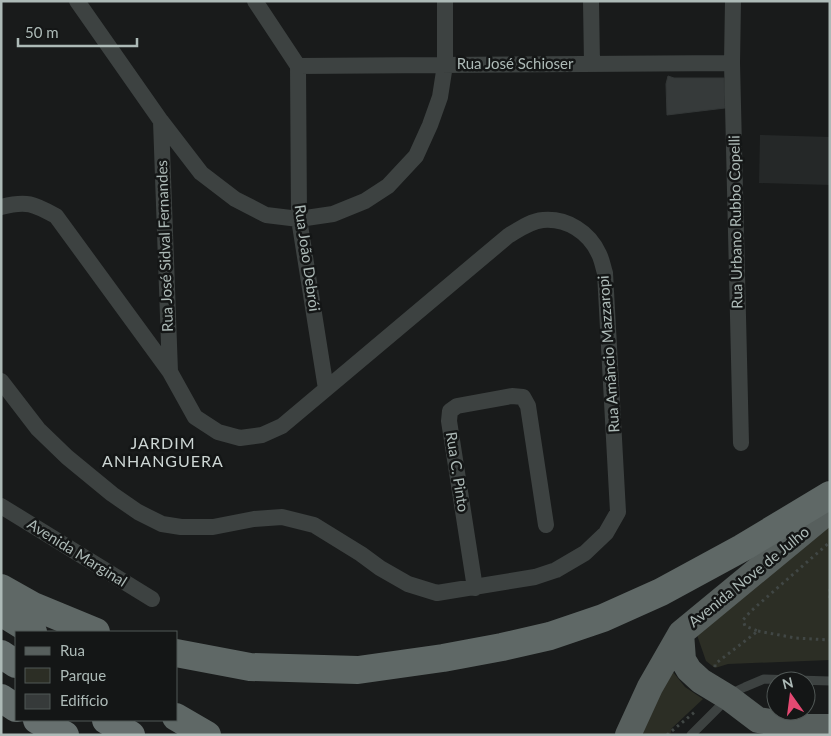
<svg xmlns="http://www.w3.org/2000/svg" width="831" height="736" font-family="Lato,sans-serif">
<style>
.built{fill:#252828}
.green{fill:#2c2e25}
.building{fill:#363a3a;stroke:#333737}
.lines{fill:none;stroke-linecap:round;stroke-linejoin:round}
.path{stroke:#414745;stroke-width:3;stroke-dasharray:2.5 4;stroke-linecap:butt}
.service{stroke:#3d4241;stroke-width:9}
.minor{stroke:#3d4241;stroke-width:16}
.primary{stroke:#575f5d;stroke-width:26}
.trunk{stroke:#5f6866;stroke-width:28}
.motorway{stroke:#67706f;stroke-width:28}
.labels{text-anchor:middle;stroke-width:5;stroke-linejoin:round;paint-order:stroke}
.street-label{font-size:15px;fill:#adbab7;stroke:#141616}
.neighbourhood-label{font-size:16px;letter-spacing:1px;fill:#cdd6d4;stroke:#141616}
</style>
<rect width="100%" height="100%" fill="#191b1b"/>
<!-- built -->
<path class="built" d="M 760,135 L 830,137 L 830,185 L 759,183 Z"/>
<!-- green -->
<path class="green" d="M 830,525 L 830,660 L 728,664 L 715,668 L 706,661 L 697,635 Z
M 669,667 L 685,687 L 703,699 L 672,728 L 670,735 L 641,735 Z"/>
<!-- building -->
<path class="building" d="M 668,76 L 674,78 L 724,78 L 725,108 L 667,115 L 666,84 Z"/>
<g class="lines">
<!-- path -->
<path class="path" d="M 830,589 L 830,600
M 758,631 L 795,638 L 830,640
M 715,667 L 715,664 L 758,631 L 745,626 L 743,620 L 751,611 L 830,542
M 667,735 L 696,711"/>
<!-- service -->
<path class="service" d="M 691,735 L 734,692 L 745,687 L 764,679 L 830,681"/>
<!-- minor -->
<path class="minor" d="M 77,1 L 161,121 L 201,173 L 235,199 L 266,215 L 299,219 L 333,214 L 365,201 L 388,186 L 416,156 L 430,125 L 440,97 L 445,65 L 445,1
M 255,1 L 298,66
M 591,1 L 592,64
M 733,1 L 732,63 L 741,443
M 298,66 L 732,63
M 298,66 L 299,219 L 326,389
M 161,121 L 170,372
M 1,207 C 27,200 34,204 56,216 L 170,372 L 195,417 L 218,432 L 240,438 L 262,435 L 282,426 L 508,236 C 518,230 530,221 543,220 C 567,218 589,232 599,254 C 602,260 603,267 605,273 L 618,512 L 606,533 L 585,553 L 556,570 L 535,577 L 437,593 L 408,584 L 380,568 L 361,554 L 314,525 L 282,517 L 254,519 L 213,527 L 181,527 L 162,524 L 138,512 L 112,494 L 67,457 L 38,429 L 1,381
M 1,506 L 152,599
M 475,588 L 449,421 L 450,411 L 457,406 L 512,396 L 523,397 L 528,406 L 546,525"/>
<!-- primary -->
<path class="primary" d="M 681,633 L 683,660 L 689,670 L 701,681 L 729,698 L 758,720 L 805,727 L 830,727
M 628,735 L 650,687 L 681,633 L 830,510"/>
<!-- trunk -->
<path class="trunk" d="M 1,588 L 33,606 L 96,632
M 1,612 L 33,632
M 176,653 L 250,667 L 358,670 L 443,658 L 502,647 L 550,636 L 603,618 L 661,592 L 742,548 L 830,495
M 176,717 L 207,735"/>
<!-- motorway -->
<path class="motorway" d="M 1,654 L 16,664
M 1,698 L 16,708
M 37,720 L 65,735
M 106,720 L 131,735"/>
</g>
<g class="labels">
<!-- street labels -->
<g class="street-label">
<text x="515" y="69">Rua José Schioser</text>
<text transform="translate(736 222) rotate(-91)" y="5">Rua Urbano Rubbo Copelli</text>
<text transform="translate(165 246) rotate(-92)" y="5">Rua José Sidval Fernandes</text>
<text transform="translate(307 258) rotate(82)" y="5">Rua João Debrói</text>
<text transform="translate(609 354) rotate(-94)" y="5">Rua Amâncio Mazzaropi</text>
<text transform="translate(457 472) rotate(81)" y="5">Rua C. Pinto</text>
<text transform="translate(77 553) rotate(32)" y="5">Avenida Marginal</text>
<text transform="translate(749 577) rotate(-39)" y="5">Avenida Nove de Julho</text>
</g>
<!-- neighbourhood labels -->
<g class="neighbourhood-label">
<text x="163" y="449">JARDIM<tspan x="163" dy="18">ANHANGUERA</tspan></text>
</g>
</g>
<!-- border -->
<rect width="831" height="736" fill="none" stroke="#adbab7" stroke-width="5"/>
<!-- legend -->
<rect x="15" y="631" width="162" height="90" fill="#141616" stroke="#515856"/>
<rect x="25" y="647" width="25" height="8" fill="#575f5d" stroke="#515856"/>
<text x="60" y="656" font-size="15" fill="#adbab7">Rua</text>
<rect x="25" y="668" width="25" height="15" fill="#2c2e25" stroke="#515856"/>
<text x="60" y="681" font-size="15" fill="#adbab7">Parque</text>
<rect x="25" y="694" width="25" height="15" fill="#363a3a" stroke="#515856"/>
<text x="60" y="706" font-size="15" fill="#adbab7">Edifício</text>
<!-- north arrow -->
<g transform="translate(791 696) rotate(346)"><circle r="24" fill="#141616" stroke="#515856"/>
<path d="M0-4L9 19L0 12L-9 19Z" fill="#e44972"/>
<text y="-8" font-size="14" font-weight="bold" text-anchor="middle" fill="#adbab7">N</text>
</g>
<!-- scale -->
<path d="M18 38v8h119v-8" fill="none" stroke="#adbab7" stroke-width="2.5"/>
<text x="25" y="38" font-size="15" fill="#adbab7" stroke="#141616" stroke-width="4" paint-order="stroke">50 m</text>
</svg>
